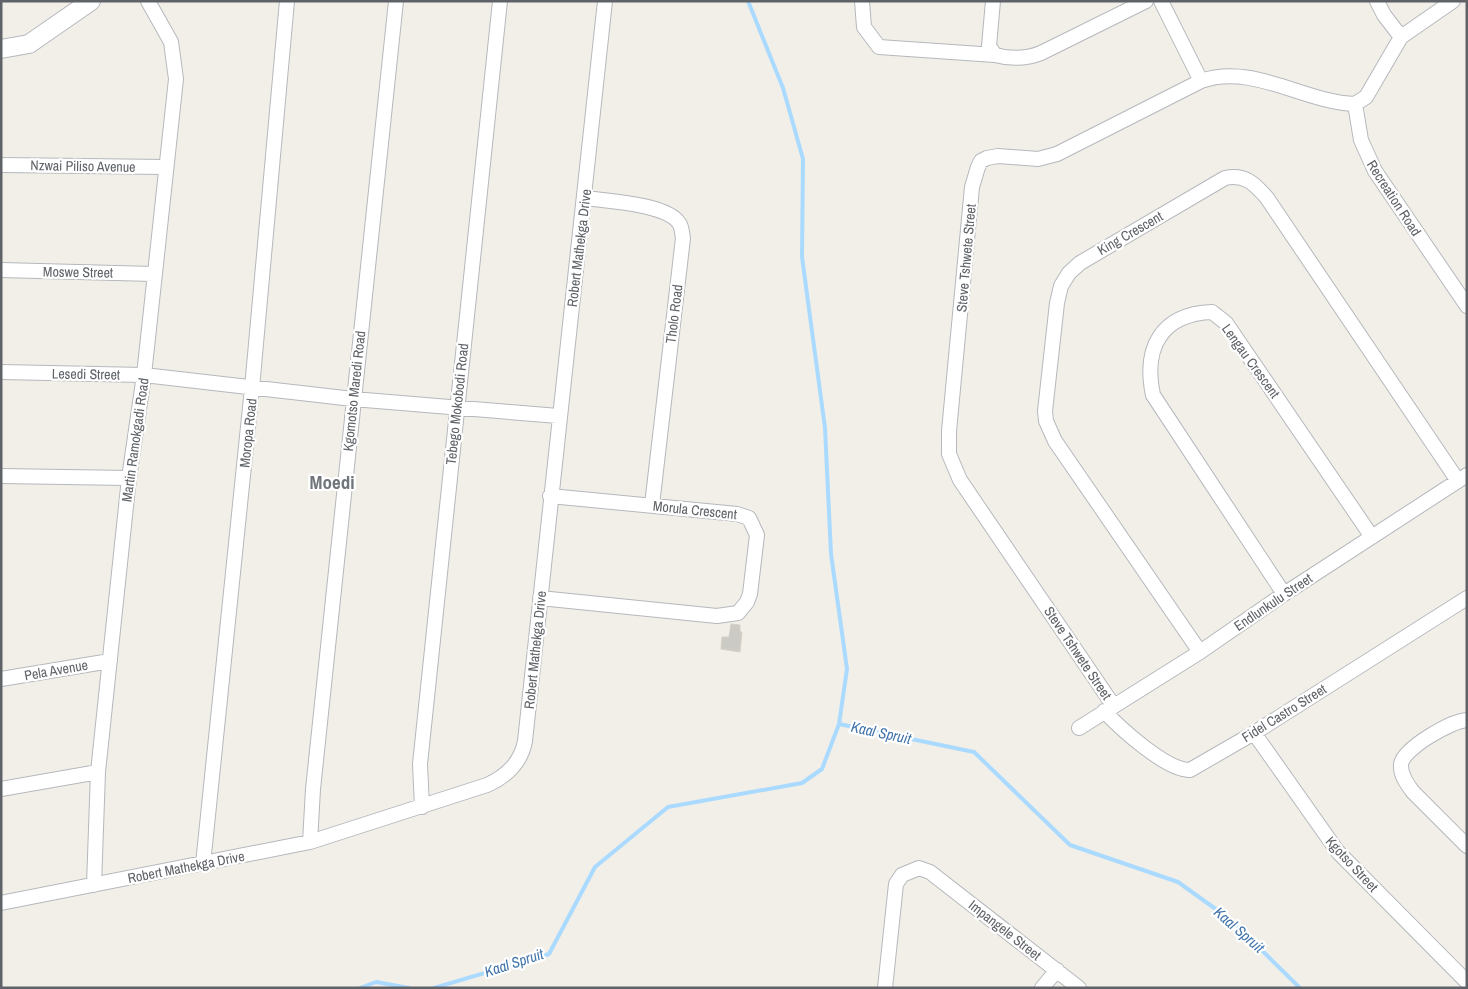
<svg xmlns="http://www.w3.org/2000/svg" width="1468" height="989" font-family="'Archivo Narrow',sans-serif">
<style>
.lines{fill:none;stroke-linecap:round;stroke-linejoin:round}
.stream{stroke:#aadaff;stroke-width:4}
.building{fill:#cccac5;stroke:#d6d1c6}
.minor-casing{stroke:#b5b8bc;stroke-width:16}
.tertiary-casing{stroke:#b5b8bc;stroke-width:20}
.minor{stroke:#fff;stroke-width:14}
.tertiary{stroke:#fff;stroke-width:18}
.labels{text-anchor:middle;stroke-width:4.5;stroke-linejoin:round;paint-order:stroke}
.street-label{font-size:14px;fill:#5f6368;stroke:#fff}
.water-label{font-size:15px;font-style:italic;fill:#4174aa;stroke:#fff}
.district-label{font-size:19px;font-weight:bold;fill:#70757a;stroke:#fff}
</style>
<rect width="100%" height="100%" fill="#f1efe8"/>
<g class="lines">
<!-- stream -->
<path class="stream" d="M 748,1 L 783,88 L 803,159 L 802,257 L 825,428 L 831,554 L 847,669 L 839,724
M 360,988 L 376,982 L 409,988
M 434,988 L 549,954 L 595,867 L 668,807 L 802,783 L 822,769 L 839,724 L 974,752 L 1070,845 L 1178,882 L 1231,920 L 1300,988"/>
</g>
<!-- building -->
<path class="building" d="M 731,624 L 740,625 L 740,632 L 742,632 L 740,652 L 721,649 L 722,637 L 729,637 Z"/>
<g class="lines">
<!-- minor casing -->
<g class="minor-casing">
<path id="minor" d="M 862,1 L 864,27 L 879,47 L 995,55
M 993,1 L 989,46 L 995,55 C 1010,59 1026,59 1041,53 L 1146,1
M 1161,1 L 1201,81
M 1377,1 L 1384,15 L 1401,37
M 1355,104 L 1361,140 L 1375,171 L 1467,306
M 1,165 L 165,167
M 585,198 C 607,201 667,204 679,223 C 682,227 682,233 683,238 L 652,505
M 1,270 L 154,274
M 1,372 L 144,375 L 353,399 L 558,416
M 1,476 L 129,478
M 1284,594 L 1153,395 C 1143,348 1161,314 1212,312 L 1226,323 L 1372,537
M 540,598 L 717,616 L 738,613 L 747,602 L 750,594 L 757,535 L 749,518 L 737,514 L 550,496
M 1200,652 L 1055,441 L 1046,421 L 1045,411 L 1057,303 L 1061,286 L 1069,273 L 1080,263 L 1225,178 C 1245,174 1254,183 1267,198 L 1458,481
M 1,679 L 110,661
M 1113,705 L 960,480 L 949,454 L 949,431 L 972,187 L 978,167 L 981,161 L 987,158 L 998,156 L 1038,159 L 1057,154 L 1201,81 C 1253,63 1303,102 1355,104 L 1366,97 L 1401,37 L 1453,1
M 1104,711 C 1121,729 1166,770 1190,770 L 1254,733 L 1467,598
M 1467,720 C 1451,721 1404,748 1401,764 C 1400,774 1406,783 1413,792 L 1467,846
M 1079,728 L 1200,652 L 1284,594 L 1467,475
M 1254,733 L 1338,852 L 1467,982
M 1,789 L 98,772
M 422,807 L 420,764 L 500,1
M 310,842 L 313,789 L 396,1
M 203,864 L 252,388 L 287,1
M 94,885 L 98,772 L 129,478 L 144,375 L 176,79 L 171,42 L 148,1
M 1,903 L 310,842 L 487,785 C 507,776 521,763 525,741 L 605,1
M 885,988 L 896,884 L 902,875 L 919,868 L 930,872 L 1079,988
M 1042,988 L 1057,970"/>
</g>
<!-- tertiary casing -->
<g class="tertiary-casing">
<path id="tertiary" d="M 1,49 L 29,44 L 91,1"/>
</g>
<!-- minor -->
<use href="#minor" class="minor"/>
<!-- tertiary -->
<use href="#tertiary" class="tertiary"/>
</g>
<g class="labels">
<!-- street labels -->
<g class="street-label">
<text transform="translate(83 166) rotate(1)" y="5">Nzwai Piliso Avenue</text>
<text transform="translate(1394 198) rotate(57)" y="5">Recreation Road</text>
<text transform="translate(1130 233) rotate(-30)" y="5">King Crescent</text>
<text transform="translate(579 248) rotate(-83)" y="5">Robert Mathekga Drive</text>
<text transform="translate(966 258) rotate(-85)" y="5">Steve Tshwete Street</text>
<text transform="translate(78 272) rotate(1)" y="5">Moswe Street</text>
<text transform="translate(674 314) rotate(-83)" y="5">Tholo Road</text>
<text transform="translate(1251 361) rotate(54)" y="5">Lengau Crescent</text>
<text transform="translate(86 374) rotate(1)" y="5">Lesedi Street</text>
<text transform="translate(354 391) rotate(-84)" y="5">Kgomotso Maredi Road</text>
<text transform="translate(457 404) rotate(-84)" y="5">Tebego Mokobodi Road</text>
<text transform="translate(248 433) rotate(-84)" y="5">Moropa Road</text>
<text transform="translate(135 440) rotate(-82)" y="5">Martin Ramokgadi Road</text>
<text transform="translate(695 510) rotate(6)" y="5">Morula Crescent</text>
<text transform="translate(1273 602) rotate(-34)" y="5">Endlunkulu Street</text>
<text transform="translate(535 650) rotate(-84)" y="5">Robert Mathekga Drive</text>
<text transform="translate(1078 653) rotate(56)" y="5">Steve Tshwete Street</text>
<text transform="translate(56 670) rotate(-10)" y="5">Pela Avenue</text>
<text transform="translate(1284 713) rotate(-32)" y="5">Fidel Castro Street</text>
<text transform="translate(1352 864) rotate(47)" y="5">Kgotso Street</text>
<text transform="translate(186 867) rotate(-11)" y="5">Robert Mathekga Drive</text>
<text transform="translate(1005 930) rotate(38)" y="5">Impangele Street</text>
</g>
<!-- water labels -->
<g class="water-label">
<text transform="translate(881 733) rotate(12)" y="5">Kaal Spruit</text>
<text transform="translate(1239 930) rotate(41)" y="5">Kaal Spruit</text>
<text transform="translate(514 963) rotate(-18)" y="5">Kaal Spruit</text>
</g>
<!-- district labels -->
<g class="district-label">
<text x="332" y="489">Moedi</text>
</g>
</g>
<!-- border -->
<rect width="1468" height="989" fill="none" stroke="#5f6368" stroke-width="5"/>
</svg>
